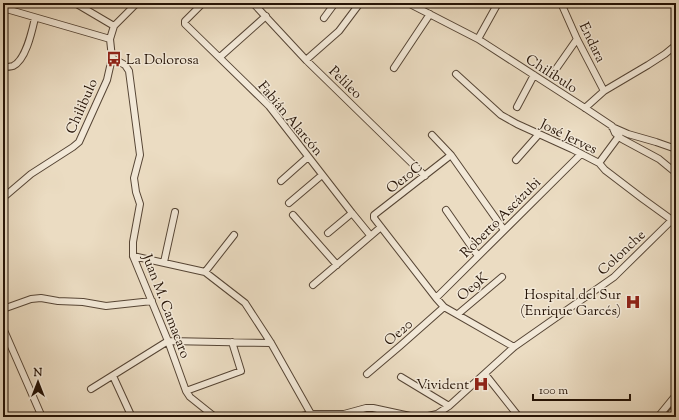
<svg xmlns="http://www.w3.org/2000/svg" width="679" height="420" font-family="'Sorts Mill Goudy',serif">
<style>
.lines{fill:none;stroke-linecap:round;stroke-linejoin:round}
.minor-casing{stroke:#564535;stroke-width:8}
.minor{stroke:#f2e8d7;stroke-width:6}
.labels{text-anchor:middle;stroke-width:3;stroke-linejoin:round;paint-order:stroke}
.street-label{font-size:14px;fill:#251306;stroke:#f2e8d7}
.poi-label{font-size:14px;fill:#251306;stroke:#f2e8d7;text-anchor:end}
</style>
<rect width="100%" height="100%" fill="#ebdcc2"/>
<filter id="stains"><feTurbulence type="fractalNoise" baseFrequency=".005" numOctaves="4"/><feColorMatrix values="0 0 0 0 .2 0 0 0 0 .09 0 0 0 0 .02 0 0 0 .5 -.17"/></filter>
<radialGradient id="worn" r=".72"><stop offset=".6" stop-color="#630" stop-opacity="0"/><stop offset="1" stop-color="#630" stop-opacity=".3"/></radialGradient>
<g class="lines">
<!-- minor casing -->
<g class="minor-casing">
<path id="minor" d="M 75,3 L 114,26
M 203,3 L 185,21 L 185,24 L 269,106 L 352,213 L 370,235
M 253,3 L 306,60 L 425,176
M 408,3 L 478,39 L 585,108 L 612,126 L 615,133 L 622,139 L 659,159 L 676,173
M 561,3 L 577,39 L 604,91
M 3,8 L 110,39
M 324,18 L 335,3
M 478,39 L 498,3
M 220,57 L 266,16
M 112,58 L 125,65 L 129,71 L 140,155 L 134,178 L 136,192 L 140,204 L 133,242 L 133,256 L 168,341 L 186,391 L 190,397 L 215,417
M 306,60 L 339,31 L 360,3
M 3,67 C 6,67 10,67 13,66 C 26,60 32,31 35,18
M 394,68 L 430,14
M 556,69 L 577,39
M 456,74 L 501,115 L 517,124 L 572,149 L 599,163 L 605,170 L 643,199 L 672,220
M 517,107 L 534,75
M 585,108 L 604,91 L 648,65 L 665,54 L 676,45
M 612,127 L 628,134 L 656,142 L 676,149
M 432,135 L 451,155 L 504,230
M 451,155 L 374,215 L 374,218 L 436,298 L 444,307 L 514,347
M 516,160 L 539,134
M 599,163 L 619,136
M 281,181 L 308,157
M 3,199 L 4,197 L 31,174 L 73,147 L 79,142 L 107,80 L 112,58 L 110,39 L 114,26 L 137,3
M 289,203 L 322,175
M 446,210 L 478,256
M 293,215 L 337,265
M 328,233 L 352,213
M 133,256 L 205,272 L 245,303 L 271,343 L 311,414 L 344,414 L 366,408 L 373,408 L 410,416 L 424,417 L 437,414 L 449,406 L 514,347 L 614,277 L 676,216
M 164,262 L 175,212
M 205,272 L 234,235
M 313,285 L 381,227
M 436,298 L 581,154
M 3,309 L 31,299 L 41,298 L 58,301 L 83,302 L 106,306 L 152,301
M 458,314 L 502,277
M 3,328 L 42,417
M 367,374 L 400,346 L 444,307
M 485,374 L 519,417
M 113,376 L 130,413
M 401,377 L 449,406
M 91,389 L 168,341 L 271,343
M 186,391 L 241,371 L 232,342
M 298,417 L 311,414
M 658,417 L 676,395
M 668,417 L 676,408"/>
</g>
<!-- minor -->
<use href="#minor" class="minor"/>
</g>
<!-- icons -->
<defs>
<g id="bus-bare" transform="scale(1.2)"><path d="M-5-6H5V4H4V6H2V4H-2V6H-4V4H-5ZM-3.5-4V0h7V-4ZM-3.5 1.2v1.5H-2V1.2ZM2 1.2v1.5H3.5V1.2Z" fill="#8f2418" stroke="#f2e8d7" stroke-width="2.5" paint-order="stroke"/></g>
<g id="hospital-bare" transform="scale(1.2)"><path d="M-5-5h3v3.5h4V-5h3V5h-3V1.5h-4V5h-3Z" fill="#8f2418" stroke="#f2e8d7" stroke-width="2.5" paint-order="stroke"/></g>
</defs>
<g fill-rule="evenodd">
<use href="#bus-bare" x="114" y="59"/>
<use href="#hospital-bare" x="633" y="302"/>
<use href="#hospital-bare" x="481" y="384"/>
</g>
<g class="labels">
<!-- street labels -->
<g class="street-label">
<text transform="translate(593 42) rotate(64)" y="5">Endara</text>
<text transform="translate(552 73) rotate(33)" y="5">Chilibulo</text>
<text transform="translate(346 82) rotate(44)" y="5">Pelileo</text>
<text transform="translate(81 106) rotate(-66)" y="5">Chilibulo</text>
<text transform="translate(291 118) rotate(50)" y="5">Fabián Alarcón</text>
<text transform="translate(569 136) rotate(26)" y="5">José Jerves</text>
<text transform="translate(404 177) rotate(-38)" y="5">Oe10C</text>
<text transform="translate(500 217) rotate(-45)" y="5">Roberto Ascázubi</text>
<text transform="translate(621 252) rotate(-43)" y="5">Colonche</text>
<text transform="translate(472 286) rotate(-40)" y="5">Oe9K</text>
<text transform="translate(167 306) rotate(69)" y="5">Juan M. Camacaro</text>
<text transform="translate(398 332) rotate(-41)" y="5">Oe20</text>
</g>
<!-- poi labels -->
<g class="poi-label">
<text x="126" y="64" text-anchor="start">La Dolorosa</text>
<text x="621" y="299">Hospital del Sur<tspan x="621" dy="16">(Enrique Garcés)</tspan></text>
<text x="469" y="389">Vivident</text>
</g>
</g>
<!-- margin -->
<rect width="679" height="420" fill="none" stroke="#ebdcc2" stroke-width="16"/>
<rect x="4" y="4" width="671" height="412" fill="none" stroke="#251306" stroke-width="2"/>
<rect x="8" y="8" width="663" height="404" fill="none" stroke="#251306"/>
<!-- north arrow -->
<g transform="translate(38 382)" stroke="#f2e8d7" stroke-width="3" paint-order="stroke">
<path d="M0-3L7 15L0 10L-7 15Z" fill="#251306"/>
<text y="-6" font-size="11" font-weight="bold" text-anchor="middle" fill="#251306">N</text>
</g>
<!-- scale -->
<path d="M533 394v6h97v-6" fill="none" stroke="#251306" stroke-width="2"/>
<text x="539" y="394" font-size="12" fill="#251306" stroke="#f2e8d7" stroke-width="3" paint-order="stroke">100 m</text>
<rect width="100%" height="100%" filter="url(#stains)"/>
<rect width="100%" height="100%" fill="url(#worn)"/>
</svg>
